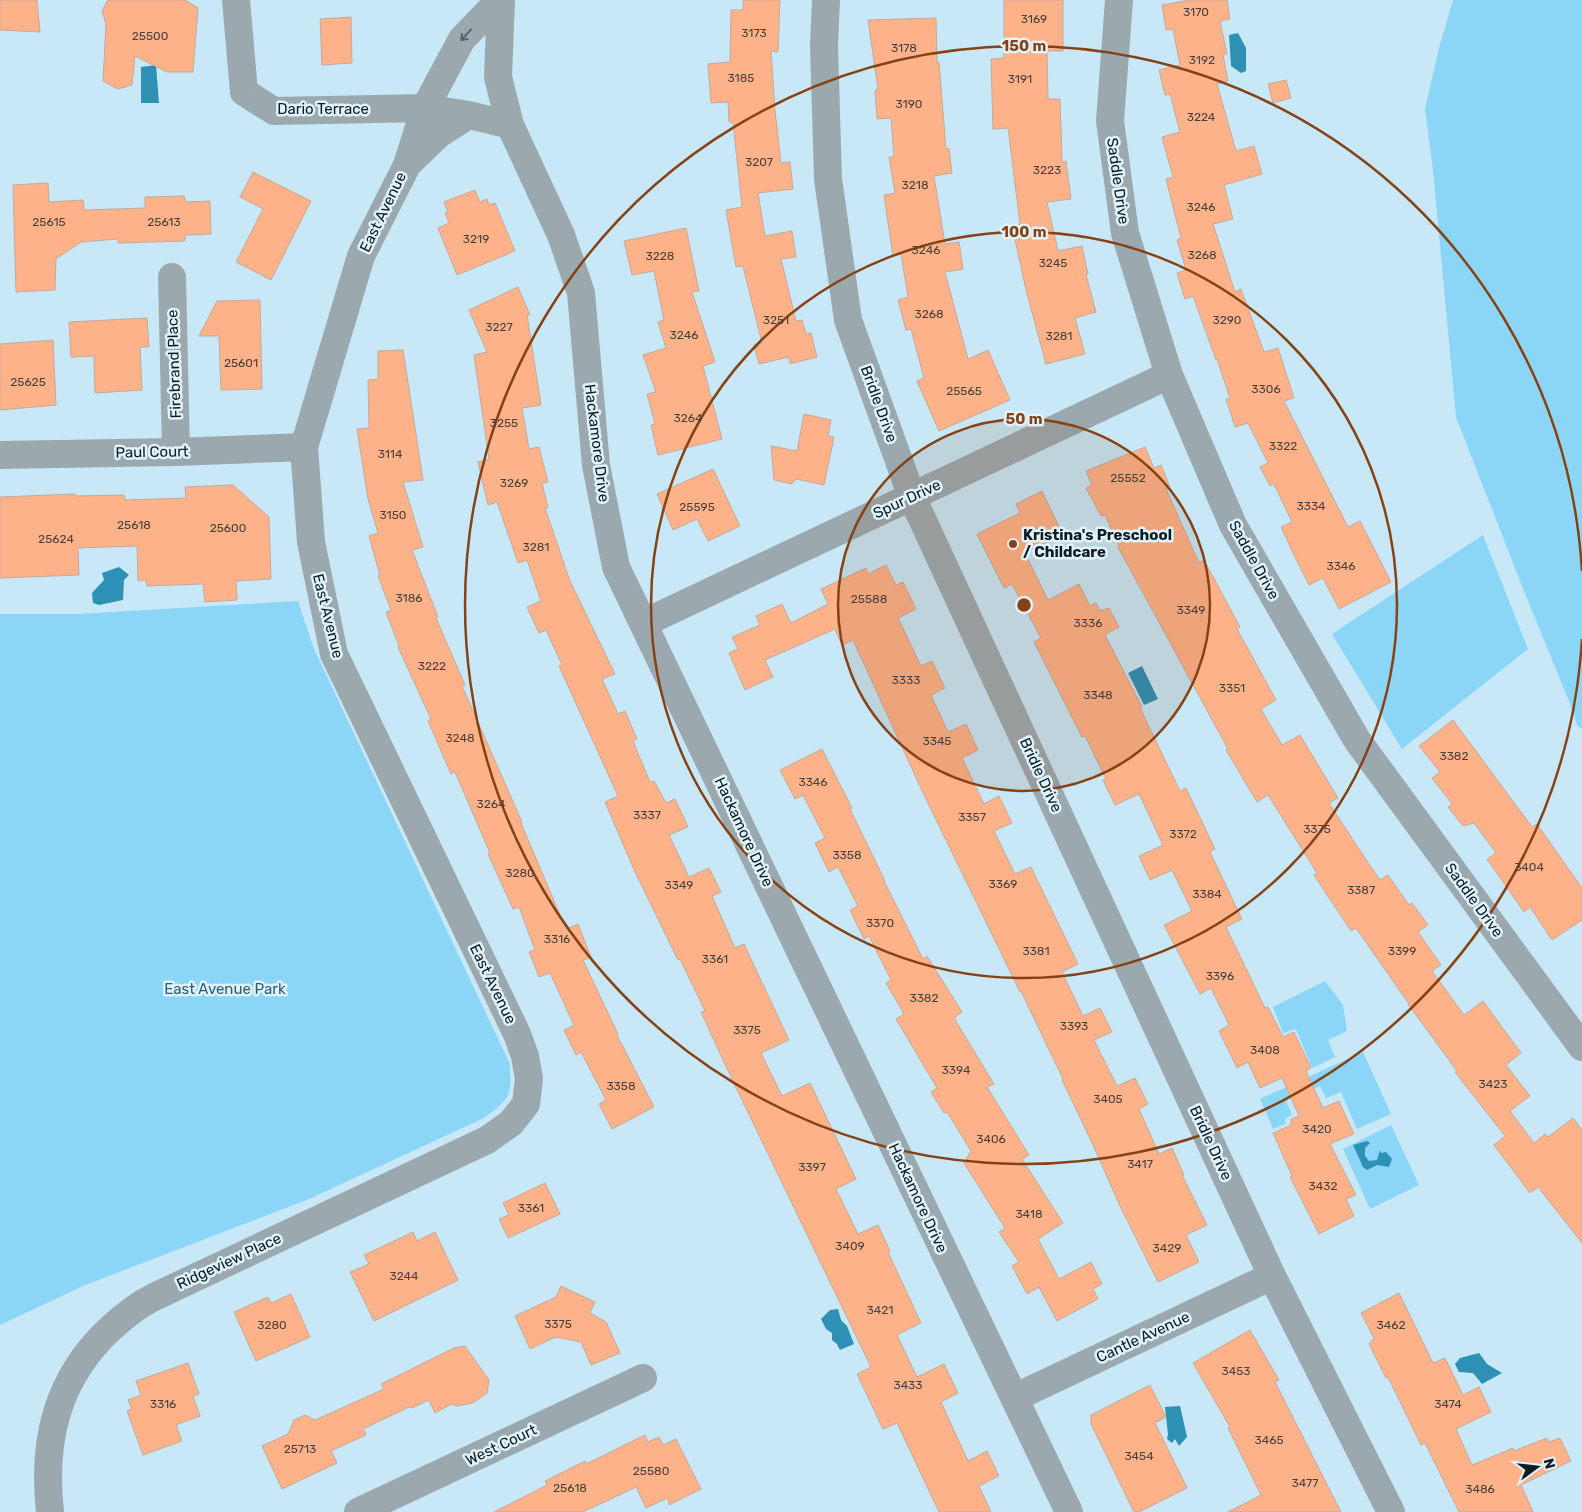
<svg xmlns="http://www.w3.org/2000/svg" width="1582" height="1512" font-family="Rubik,sans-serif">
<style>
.green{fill:#8bd6f6}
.water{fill:#2d90b4}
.building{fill:#fdb289;stroke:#c5a99a}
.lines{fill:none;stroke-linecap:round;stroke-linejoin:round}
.minor{stroke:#9ba9af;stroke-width:28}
.oneway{stroke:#556268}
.ring{fill:none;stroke:#854215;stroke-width:2.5}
.poi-dot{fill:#854215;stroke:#e0f3fc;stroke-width:2}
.labels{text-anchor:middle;stroke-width:5;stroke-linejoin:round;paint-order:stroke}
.number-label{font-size:12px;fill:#4a413b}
.street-label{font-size:15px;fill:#0f1b21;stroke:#e0f3fc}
.poi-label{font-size:15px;font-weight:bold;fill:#0f1b21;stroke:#e0f3fc;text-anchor:start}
.park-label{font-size:15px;fill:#2c5f73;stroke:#e0f3fc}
.centre{fill:#854215;stroke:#e0f3fc;stroke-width:2.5}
.ring-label{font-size:15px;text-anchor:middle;font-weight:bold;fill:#854215;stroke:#e0f3fc;stroke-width:5;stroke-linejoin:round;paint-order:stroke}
</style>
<rect width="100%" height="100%" fill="#c8e8f7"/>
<!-- green -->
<path class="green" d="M 1453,0 L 1582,0 L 1582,729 L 1577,725 L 1573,711 L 1524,591 L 1456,417 L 1433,170 L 1425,109 L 1439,48 Z
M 1483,535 L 1528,649 L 1402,749 L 1332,634 Z
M 298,601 L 314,649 L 509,1062 C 513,1095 510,1099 484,1118 L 309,1199 L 83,1286 L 0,1325 L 0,614 L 78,614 Z
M 1325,981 L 1343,1005 L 1347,1031 L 1328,1040 L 1335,1057 L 1312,1068 L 1296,1029 L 1283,1033 L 1273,1007 Z
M 1363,1052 L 1391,1114 L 1357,1129 L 1341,1092 L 1326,1098 L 1320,1086 L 1286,1101 L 1292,1115 L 1286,1118 L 1285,1124 L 1273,1129 L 1260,1099 Z
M 1391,1125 L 1419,1185 L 1370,1209 L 1343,1149 Z"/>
<!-- water -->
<path class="water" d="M 1238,33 L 1246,48 L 1246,71 L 1241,73 L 1231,66 L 1229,35 Z
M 156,65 L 159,103 L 141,103 L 141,67 Z
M 119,567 L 129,575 L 124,580 L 123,600 L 99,605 L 93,603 L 92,593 L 104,580 L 102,573 Z
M 1142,666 L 1158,699 L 1144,705 L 1128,673 Z
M 1367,1141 L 1370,1143 L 1365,1148 L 1365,1156 L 1369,1161 L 1377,1160 L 1380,1150 L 1381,1153 L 1386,1152 L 1392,1159 L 1389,1167 L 1377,1165 L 1367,1170 L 1363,1167 L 1353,1145 Z
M 838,1309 L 841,1320 L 847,1326 L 854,1344 L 840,1350 L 837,1344 L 832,1340 L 832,1333 L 826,1329 L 821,1319 L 830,1310 Z
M 1479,1353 L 1487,1364 L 1502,1373 L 1482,1384 L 1473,1373 L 1459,1372 L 1455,1364 L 1460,1358 Z
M 1180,1406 L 1187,1437 L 1179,1446 L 1175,1439 L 1172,1443 L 1167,1439 L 1168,1434 L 1165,1407 Z"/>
<!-- building -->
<path class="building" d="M 0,0 L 37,0 L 40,32 L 0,30 Z
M 108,0 L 185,0 L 198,8 L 193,72 L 167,72 L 135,56 L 132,85 L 118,89 L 103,81 L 106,24 L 102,11 Z
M 743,0 L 780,0 L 778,52 L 771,51 L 775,111 L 781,163 L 790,162 L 793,189 L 758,193 L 765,236 L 792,231 L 796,257 L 781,259 L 796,321 L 802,320 L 806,334 L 811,333 L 817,357 L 790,364 L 789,357 L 759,364 L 754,345 L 762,343 L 743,266 L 736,267 L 726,210 L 742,207 L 733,122 L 729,122 L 728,102 L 711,103 L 708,64 L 730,62 L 731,10 L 743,10 Z
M 1004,0 L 1063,0 L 1063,51 L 1047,51 L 1048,99 L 1060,99 L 1062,162 L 1066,161 L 1071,199 L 1047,202 L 1058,251 L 1082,246 L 1088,274 L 1086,275 L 1096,312 L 1075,318 L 1085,354 L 1046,364 L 1026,290 L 1012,226 L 1020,224 L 1008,128 L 993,129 L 991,59 L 1004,58 Z
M 1190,0 L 1227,0 L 1230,19 L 1220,21 L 1227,54 L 1223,55 L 1228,81 L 1217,84 L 1236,151 L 1254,146 L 1262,174 L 1224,185 L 1233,219 L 1213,224 L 1235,292 L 1241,289 L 1264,352 L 1278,348 L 1294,398 L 1284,401 L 1348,527 L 1360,521 L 1391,582 L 1339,609 L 1323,578 L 1309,585 L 1294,555 L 1281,527 L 1292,522 L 1274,484 L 1270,486 L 1260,467 L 1268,463 L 1248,423 L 1235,427 L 1226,399 L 1230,398 L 1217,359 L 1216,360 L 1193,296 L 1185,299 L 1177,273 L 1186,270 L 1177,240 L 1181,238 L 1166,179 L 1173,177 L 1162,137 L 1180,132 L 1170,94 L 1165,95 L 1159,70 L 1180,65 L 1173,29 L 1166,30 L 1162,5 Z
M 351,17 L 352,63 L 322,65 L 320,19 Z
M 936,18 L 937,63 L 939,62 L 946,149 L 949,148 L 952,173 L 934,176 L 945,244 L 959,242 L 963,269 L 945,272 L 968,359 L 988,350 L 1010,400 L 939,431 L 917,381 L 924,378 L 911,329 L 906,330 L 898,300 L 908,297 L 901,254 L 893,256 L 884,195 L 895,193 L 889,157 L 894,157 L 891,118 L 877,119 L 875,90 L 878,89 L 868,20 Z
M 1286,80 L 1291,98 L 1273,103 L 1268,84 Z
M 253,172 L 311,201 L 271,280 L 236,262 L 263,209 L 240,197 Z
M 48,183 L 49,202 L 83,200 L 84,210 L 145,208 L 145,197 L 184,196 L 186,202 L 210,201 L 211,234 L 185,235 L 185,241 L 118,243 L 118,239 L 81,242 L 56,259 L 55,290 L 16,292 L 13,185 Z
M 475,190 L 480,202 L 487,199 L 489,205 L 495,203 L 515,251 L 457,275 L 438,228 L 449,223 L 445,213 L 448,212 L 444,202 Z
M 686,228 L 699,291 L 692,292 L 715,362 L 703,366 L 722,439 L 658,455 L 651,425 L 655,424 L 647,394 L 656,392 L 643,355 L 666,348 L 658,322 L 664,320 L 654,271 L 632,275 L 624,241 Z
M 518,287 L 530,315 L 527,315 L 541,405 L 522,408 L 529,449 L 539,447 L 548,482 L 542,483 L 548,508 L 545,508 L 570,581 L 615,674 L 602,679 L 618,714 L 625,711 L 637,739 L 633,741 L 650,782 L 654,781 L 666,803 L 675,799 L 688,827 L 669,835 L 689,877 L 709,868 L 721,892 L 712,896 L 735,948 L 744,944 L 789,1040 L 761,1053 L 782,1096 L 810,1083 L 856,1179 L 836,1189 L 858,1234 L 878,1225 L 890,1251 L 888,1252 L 921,1323 L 897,1335 L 917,1377 L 944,1364 L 958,1393 L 941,1402 L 968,1461 L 987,1451 L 999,1476 L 979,1486 L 991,1512 L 939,1512 L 897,1423 L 883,1429 L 857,1374 L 871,1367 L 728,1071 L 701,1012 L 705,1011 L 680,959 L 678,960 L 635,872 L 605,802 L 618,796 L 559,666 L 562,665 L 546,630 L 539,633 L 527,607 L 541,601 L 527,560 L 518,563 L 497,502 L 488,505 L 478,462 L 489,459 L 474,355 L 487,352 L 469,310 Z
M 260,300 L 262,389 L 221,390 L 219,336 L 199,336 L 217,301 Z
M 147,318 L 149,347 L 140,347 L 142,390 L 95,393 L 94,356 L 71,357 L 69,322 Z
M 53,340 L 56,405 L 0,410 L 0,344 Z
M 403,350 L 423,480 L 403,482 L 423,547 L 412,550 L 438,617 L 436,618 L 465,685 L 462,686 L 522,822 L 521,823 L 566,929 L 578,924 L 591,957 L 583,960 L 618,1034 L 617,1035 L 654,1107 L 612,1129 L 599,1104 L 606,1100 L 581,1052 L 576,1055 L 564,1030 L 574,1025 L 550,973 L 539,977 L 529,952 L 535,950 L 519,907 L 513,909 L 488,854 L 490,853 L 455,772 L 451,774 L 428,721 L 431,719 L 398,647 L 399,646 L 386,612 L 391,610 L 378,576 L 380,575 L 369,536 L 378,533 L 368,499 L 357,429 L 369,428 L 368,380 L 378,379 L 378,351 Z
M 804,414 L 831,420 L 828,436 L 834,437 L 824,485 L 796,479 L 792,484 L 774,480 L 771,446 L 797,451 Z
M 1145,447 L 1154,468 L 1161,465 L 1170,487 L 1166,489 L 1199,563 L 1204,560 L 1240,627 L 1237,629 L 1276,700 L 1261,709 L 1282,745 L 1300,735 L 1338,798 L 1329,803 L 1357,846 L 1380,880 L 1388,875 L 1409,905 L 1412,903 L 1428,925 L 1418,932 L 1441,965 L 1432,971 L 1464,1015 L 1483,1001 L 1521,1053 L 1506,1065 L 1530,1096 L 1510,1111 L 1534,1143 L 1545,1134 L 1548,1137 L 1573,1118 L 1582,1130 L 1582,1243 L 1538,1187 L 1530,1193 L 1494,1145 L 1505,1136 L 1455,1072 L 1457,1071 L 1408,1004 L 1409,1004 L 1356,928 L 1351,931 L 1314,875 L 1317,873 L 1268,795 L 1257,802 L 1226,750 L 1228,749 L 1118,547 L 1119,545 L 1105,515 L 1101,516 L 1086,488 L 1092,485 L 1086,471 Z
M 713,469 L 740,526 L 708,541 L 697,519 L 673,530 L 657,494 Z
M 233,485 L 269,517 L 271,579 L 236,581 L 237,600 L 205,602 L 203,584 L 147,586 L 146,580 L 138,581 L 137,546 L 78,548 L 79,575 L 0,578 L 0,497 L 75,494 L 75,496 L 124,495 L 125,500 L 186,498 L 185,487 Z
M 1042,491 L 1063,535 L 1025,553 L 1048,600 L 1079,584 L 1090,606 L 1096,603 L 1100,611 L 1109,608 L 1119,627 L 1105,635 L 1142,707 L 1140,708 L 1180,791 L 1186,788 L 1215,849 L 1210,852 L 1242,919 L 1226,927 L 1265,1008 L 1268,1007 L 1283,1037 L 1294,1032 L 1311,1068 L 1306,1071 L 1323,1108 L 1339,1101 L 1354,1134 L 1330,1144 L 1356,1195 L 1346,1199 L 1354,1216 L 1319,1234 L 1290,1177 L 1292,1176 L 1273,1133 L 1291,1125 L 1291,1119 L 1299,1116 L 1282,1078 L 1260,1088 L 1248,1062 L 1237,1068 L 1219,1031 L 1229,1025 L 1211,988 L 1200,994 L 1164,925 L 1192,911 L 1172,870 L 1150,880 L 1139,856 L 1163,845 L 1139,794 L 1115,805 L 1103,780 L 1106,779 L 1085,736 L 1082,737 L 1034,642 L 1041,638 L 1012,584 L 1004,588 L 977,534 L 1020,513 L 1016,504 Z
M 886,565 L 896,585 L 903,582 L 916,609 L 898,618 L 921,666 L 932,661 L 945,688 L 931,695 L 948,732 L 966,724 L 978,750 L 962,758 L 984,804 L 999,796 L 1012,823 L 994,831 L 1015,874 L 1031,867 L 1078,964 L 1062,972 L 1083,1016 L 1100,1008 L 1112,1032 L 1094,1040 L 1117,1086 L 1135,1078 L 1148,1104 L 1139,1109 L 1159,1154 L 1172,1148 L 1184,1175 L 1182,1175 L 1207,1225 L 1186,1235 L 1199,1262 L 1158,1282 L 1119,1204 L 1094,1147 L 1062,1080 L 1063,1079 L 1021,991 L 1020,992 L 924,795 L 853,640 L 842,645 L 835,629 L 765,660 L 773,677 L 745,690 L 729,653 L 738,649 L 732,637 L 760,625 L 756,616 L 782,604 L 791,623 L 828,604 L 821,589 L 866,568 L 868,574 Z
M 1453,720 L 1532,827 L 1537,824 L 1582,888 L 1582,920 L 1552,940 L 1530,907 L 1524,912 L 1487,859 L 1496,853 L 1474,823 L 1463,826 L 1448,807 L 1452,804 L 1432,778 L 1440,772 L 1419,746 Z
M 822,749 L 852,808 L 850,809 L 885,881 L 884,881 L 923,959 L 927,956 L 962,1012 L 954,1018 L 994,1084 L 987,1087 L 1029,1155 L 1022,1159 L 1063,1223 L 1038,1239 L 1059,1279 L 1091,1262 L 1102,1284 L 1093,1289 L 1098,1299 L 1057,1321 L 1039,1287 L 1027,1294 L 1012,1266 L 1019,1262 L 999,1232 L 1005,1228 L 964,1163 L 971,1151 L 947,1112 L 944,1113 L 931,1092 L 937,1088 L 896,1019 L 904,1014 L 886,983 L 891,980 L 869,936 L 864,939 L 850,910 L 858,906 L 838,867 L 829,872 L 815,843 L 825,838 L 803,795 L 795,799 L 780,770 Z
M 545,1183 L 560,1214 L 508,1238 L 499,1219 L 509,1215 L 503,1203 Z
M 413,1232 L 417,1241 L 435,1232 L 458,1280 L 374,1321 L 350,1272 L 369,1264 L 364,1255 Z
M 561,1286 L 595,1302 L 590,1313 L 606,1322 L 620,1353 L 591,1365 L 581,1342 L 556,1337 L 530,1349 L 515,1316 L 556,1297 Z
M 1399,1293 L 1433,1363 L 1445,1358 L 1463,1395 L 1479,1387 L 1491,1412 L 1456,1429 L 1472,1465 L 1513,1448 L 1514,1451 L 1547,1438 L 1549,1442 L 1560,1438 L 1571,1461 L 1521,1485 L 1533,1512 L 1459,1512 L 1425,1443 L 1421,1445 L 1388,1377 L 1386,1378 L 1369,1344 L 1374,1338 L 1361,1313 Z
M 291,1294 L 310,1337 L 256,1361 L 234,1312 L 268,1297 L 271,1303 Z
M 1250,1330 L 1279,1380 L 1275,1382 L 1341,1512 L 1228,1512 L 1261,1495 L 1228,1428 L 1230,1427 L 1193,1363 Z
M 465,1346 L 489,1380 L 487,1393 L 473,1403 L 456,1406 L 452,1404 L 435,1413 L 429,1400 L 412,1408 L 409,1407 L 363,1429 L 366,1435 L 331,1451 L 337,1463 L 282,1489 L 262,1446 L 288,1434 L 294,1420 L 305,1415 L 315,1420 L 384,1389 L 381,1384 L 454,1348 Z
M 188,1363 L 199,1394 L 193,1396 L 200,1416 L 176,1425 L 182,1441 L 143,1455 L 127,1411 L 132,1409 L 128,1400 L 141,1395 L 136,1381 Z
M 1150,1385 L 1166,1417 L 1155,1423 L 1187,1488 L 1139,1512 L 1134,1512 L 1091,1424 L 1091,1415 Z
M 645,1435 L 648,1442 L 659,1437 L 663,1445 L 676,1439 L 701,1489 L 669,1505 L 668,1498 L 646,1508 L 636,1487 L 583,1512 L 494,1512 L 547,1485 L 545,1481 L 585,1461 L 586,1464 Z"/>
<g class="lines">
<!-- minor -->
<path class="minor" d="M 236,0 L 244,92 L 274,111 L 425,108 L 469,115
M 501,0 L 498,77 L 510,125 L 561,235 L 581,293 L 596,465 L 616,567 L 1069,1512
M 826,0 L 824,46 L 828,179 L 848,320 L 912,497 L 1272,1276 L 1391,1512
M 1119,0 L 1110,121 L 1125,233 L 1169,375 L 1233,525 L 1357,740 L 1582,1047
M 410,162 L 439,134 L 469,115 L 510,125
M 172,277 L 176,452
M 0,455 L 176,452 L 304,447
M 644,623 L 1169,375
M 1014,1398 L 1272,1276
M 50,1512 C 42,1440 57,1378 111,1328 C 124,1316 138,1305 154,1297 L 487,1140 L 511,1123 L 526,1104 L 529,1079 L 525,1056 L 517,1034 L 334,654 L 311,542 L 304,447 L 361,256 L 407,165 L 425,108 L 462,39 L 500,0
M 358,1512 L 643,1378"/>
</g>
<!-- one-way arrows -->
<defs><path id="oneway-shaft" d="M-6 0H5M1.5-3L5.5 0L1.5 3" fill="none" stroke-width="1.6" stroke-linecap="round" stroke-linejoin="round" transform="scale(1.25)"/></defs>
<use class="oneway" href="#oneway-shaft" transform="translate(466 35) rotate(132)"/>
<!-- distance rings -->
<circle cx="1024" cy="605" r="186" fill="#854215" fill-opacity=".12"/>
<g class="ring">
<circle cx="1024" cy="605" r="186"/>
<circle cx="1024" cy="605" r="373"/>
<path d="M1582 639A559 559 0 1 1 1582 571"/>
</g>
<!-- markers -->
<circle class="poi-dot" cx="1013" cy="544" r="5"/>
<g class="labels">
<!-- number labels -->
<g class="number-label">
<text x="1196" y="16">3170</text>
<text x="1034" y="23">3169</text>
<text x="754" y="37">3173</text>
<text x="150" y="40">25500</text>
<text x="904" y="52">3178</text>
<text x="1202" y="64">3192</text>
<text x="741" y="82">3185</text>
<text x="1020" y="83">3191</text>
<text x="909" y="108">3190</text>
<text x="1201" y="121">3224</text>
<text x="759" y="166">3207</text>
<text x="1047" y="174">3223</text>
<text x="915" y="189">3218</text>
<text x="1201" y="211">3246</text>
<text x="49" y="226">25615</text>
<text x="164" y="226">25613</text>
<text x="476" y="243">3219</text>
<text x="926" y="254">3246</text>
<text x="1202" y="259">3268</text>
<text x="660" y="260">3228</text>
<text x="1053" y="267">3245</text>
<text x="929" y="318">3268</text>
<text x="776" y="324">3251</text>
<text x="1227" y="324">3290</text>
<text x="499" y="331">3227</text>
<text x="684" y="339">3246</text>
<text x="1059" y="340">3281</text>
<text x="241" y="367">25601</text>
<text x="28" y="386">25625</text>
<text x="1266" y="393">3306</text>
<text x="964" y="395">25565</text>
<text x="688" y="422">3264</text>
<text x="504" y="427">3255</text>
<text x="1283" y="450">3322</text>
<text x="390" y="458">3114</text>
<text x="1128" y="482">25552</text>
<text x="514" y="487">3269</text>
<text x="1311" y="510">3334</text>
<text x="697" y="511">25595</text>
<text x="393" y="519">3150</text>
<text x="134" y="529">25618</text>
<text x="228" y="532">25600</text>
<text x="56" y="543">25624</text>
<text x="536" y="551">3281</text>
<text x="1341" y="570">3346</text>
<text x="409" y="602">3186</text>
<text x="869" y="603">25588</text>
<text x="1191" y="614">3349</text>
<text x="1088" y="627">3336</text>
<text x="432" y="670">3222</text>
<text x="906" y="684">3333</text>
<text x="1232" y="692">3351</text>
<text x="1098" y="699">3348</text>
<text x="460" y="742">3248</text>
<text x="937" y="745">3345</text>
<text x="1454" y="760">3382</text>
<text x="813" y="786">3346</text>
<text x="491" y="808">3264</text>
<text x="647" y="819">3337</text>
<text x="972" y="821">3357</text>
<text x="1317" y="833">3375</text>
<text x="1183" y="838">3372</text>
<text x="847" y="859">3358</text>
<text x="1529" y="871">3404</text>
<text x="520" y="877">3280</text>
<text x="1003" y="888">3369</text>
<text x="679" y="889">3349</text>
<text x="1361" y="894">3387</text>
<text x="1207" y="898">3384</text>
<text x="880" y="927">3370</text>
<text x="557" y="943">3316</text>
<text x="1036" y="955">3381</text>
<text x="1402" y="955">3399</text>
<text x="715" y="963">3361</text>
<text x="1220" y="980">3396</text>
<text x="924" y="1002">3382</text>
<text x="1074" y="1030">3393</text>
<text x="747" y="1034">3375</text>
<text x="1265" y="1054">3408</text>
<text x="956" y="1074">3394</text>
<text x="1493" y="1088">3423</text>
<text x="621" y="1090">3358</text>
<text x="1108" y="1103">3405</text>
<text x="1317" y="1133">3420</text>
<text x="991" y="1143">3406</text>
<text x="1140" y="1168">3417</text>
<text x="812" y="1171">3397</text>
<text x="1323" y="1190">3432</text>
<text x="531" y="1212">3361</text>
<text x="1029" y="1218">3418</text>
<text x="850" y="1250">3409</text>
<text x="1167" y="1252">3429</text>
<text x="404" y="1280">3244</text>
<text x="880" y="1314">3421</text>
<text x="558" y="1328">3375</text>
<text x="272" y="1329">3280</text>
<text x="1391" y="1329">3462</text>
<text x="1236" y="1375">3453</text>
<text x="908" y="1389">3433</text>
<text x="163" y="1408">3316</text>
<text x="1448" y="1408">3474</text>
<text x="1269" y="1444">3465</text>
<text x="300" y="1453">25713</text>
<text x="1139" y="1460">3454</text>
<text x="651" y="1475">25580</text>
<text x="1305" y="1487">3477</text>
<text x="570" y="1492">25618</text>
<text x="1480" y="1493">3486</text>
</g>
<!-- street labels -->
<g class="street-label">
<text x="323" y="114">Dario Terrace</text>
<text transform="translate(1118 181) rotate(82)" y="5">Saddle Drive</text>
<text transform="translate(383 212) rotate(-64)" y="5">East Avenue</text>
<text transform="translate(174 364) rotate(-92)" y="5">Firebrand Place</text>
<text transform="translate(879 404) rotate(70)" y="5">Bridle Drive</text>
<text transform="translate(597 443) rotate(83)" y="5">Hackamore Drive</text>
<text transform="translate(152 452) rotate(-1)" y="5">Paul Court</text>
<text transform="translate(907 499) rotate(-25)" y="5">Spur Drive</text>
<text transform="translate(1254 560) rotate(61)" y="5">Saddle Drive</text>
<text transform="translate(328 616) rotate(76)" y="5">East Avenue</text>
<text transform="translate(1041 775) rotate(65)" y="5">Bridle Drive</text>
<text transform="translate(744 832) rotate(65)" y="5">Hackamore Drive</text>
<text transform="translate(1474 900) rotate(54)" y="5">Saddle Drive</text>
<text transform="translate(493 984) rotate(64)" y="5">East Avenue</text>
<text transform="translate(1211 1143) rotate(65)" y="5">Bridle Drive</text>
<text transform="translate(918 1198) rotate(65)" y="5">Hackamore Drive</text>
<text transform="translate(229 1261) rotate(-25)" y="5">Ridgeview Place</text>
<text transform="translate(1143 1337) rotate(-25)" y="5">Cantle Avenue</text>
<text transform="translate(501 1445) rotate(-25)" y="5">West Court</text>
</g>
<!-- poi labels -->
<g class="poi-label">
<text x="1023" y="540">Kristina's Preschool<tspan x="1023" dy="17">/ Childcare</tspan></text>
</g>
<!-- park labels -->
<g class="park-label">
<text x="225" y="994">East Avenue Park</text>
</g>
</g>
<circle cx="1024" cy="605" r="8" class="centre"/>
<g class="ring-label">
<text x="1024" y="51">150 m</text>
<text x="1024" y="237">100 m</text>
<text x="1024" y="424">50 m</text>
</g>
<!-- north arrow -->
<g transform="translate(1537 1467) rotate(75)" stroke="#e0f3fc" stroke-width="4" paint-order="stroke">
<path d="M0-4L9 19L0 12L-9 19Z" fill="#0f1b21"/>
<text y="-8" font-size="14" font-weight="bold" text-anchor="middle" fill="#0f1b21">N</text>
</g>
</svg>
